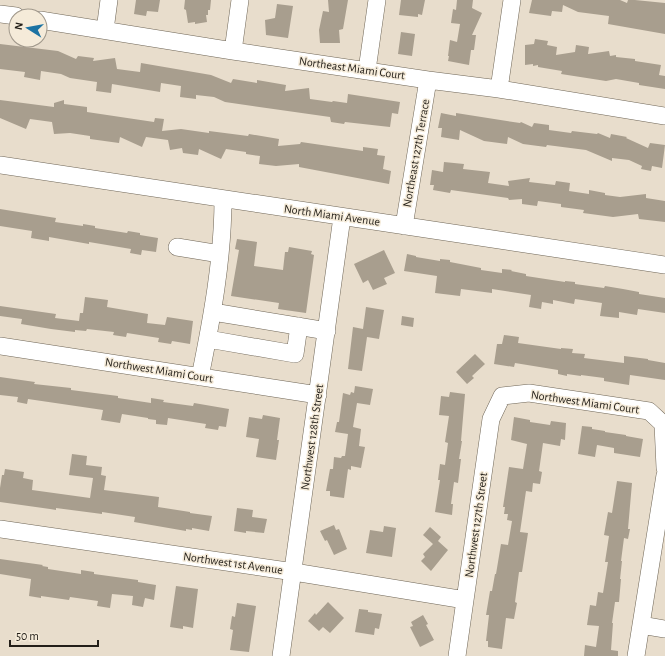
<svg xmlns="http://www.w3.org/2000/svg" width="665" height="656" font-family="'Alegreya Sans',sans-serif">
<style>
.building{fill:#a89e8e}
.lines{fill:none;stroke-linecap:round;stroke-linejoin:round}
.minor-casing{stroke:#6f6657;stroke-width:18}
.minor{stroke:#fff;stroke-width:17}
.labels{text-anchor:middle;stroke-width:3;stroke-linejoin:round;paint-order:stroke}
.street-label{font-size:12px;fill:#231f19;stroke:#f5ebd9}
</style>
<rect width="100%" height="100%" fill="#e8ddcc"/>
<!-- building -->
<path class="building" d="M 136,0 L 160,0 L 158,12 L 147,11 L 146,16 L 134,14 Z
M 185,0 L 211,0 L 210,10 L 208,10 L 208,15 L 206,15 L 207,22 L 195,24 L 195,22 L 188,23 L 186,10 L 184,9 Z
M 328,0 L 348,0 L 343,29 L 339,30 L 340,43 L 320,43 L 319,30 L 323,11 L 329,12 Z
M 401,0 L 425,0 L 422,15 L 418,14 L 418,17 L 399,15 Z
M 457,0 L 473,0 L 472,8 L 482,13 L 472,35 L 476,35 L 474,50 L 471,50 L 469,65 L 448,61 L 449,56 L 448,56 L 450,40 L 457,42 L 460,24 L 451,23 L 453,9 L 456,10 Z
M 532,0 L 620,0 L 627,3 L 628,0 L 635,0 L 665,3 L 665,34 L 608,24 L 609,16 L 578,12 L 563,5 L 562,12 L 552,11 L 551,16 L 529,13 Z
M 277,4 L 293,6 L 288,38 L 266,35 L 265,20 L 275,18 Z
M 401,32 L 415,34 L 412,56 L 398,54 Z
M 535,39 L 548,41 L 547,45 L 557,47 L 556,55 L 575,52 L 576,45 L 589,47 L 588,54 L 609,51 L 610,56 L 616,55 L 616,57 L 635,59 L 635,61 L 661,65 L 659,75 L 665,76 L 665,89 L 639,85 L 639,83 L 616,79 L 606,81 L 561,74 L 562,71 L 538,67 L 538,65 L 533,66 L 533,64 L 525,65 L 525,45 L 534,44 Z
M 0,44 L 58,51 L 76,59 L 78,56 L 94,58 L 93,61 L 115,58 L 117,69 L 140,72 L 141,63 L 211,75 L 231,83 L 233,79 L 257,83 L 257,80 L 286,85 L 285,91 L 309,88 L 310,99 L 332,102 L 333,101 L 347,103 L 348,94 L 400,102 L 398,114 L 392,113 L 390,127 L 345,122 L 344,124 L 331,122 L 330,117 L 225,102 L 214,97 L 196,95 L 196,99 L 180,97 L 181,86 L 161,83 L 160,92 L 112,84 L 111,93 L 96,91 L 97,82 L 70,78 L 61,74 L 41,71 L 40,80 L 24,77 L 25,72 L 0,69 Z
M 0,100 L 54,107 L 54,103 L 64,100 L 64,104 L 87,107 L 87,112 L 154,122 L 155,118 L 164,119 L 162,131 L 181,129 L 209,133 L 209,131 L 248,136 L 249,134 L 279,139 L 278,146 L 300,144 L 301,142 L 363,151 L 363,147 L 378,149 L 377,155 L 385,156 L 383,169 L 391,171 L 389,184 L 299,167 L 299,164 L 276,166 L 259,164 L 260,156 L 246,154 L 246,152 L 226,149 L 221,159 L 199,149 L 198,155 L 183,153 L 182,148 L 170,150 L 168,140 L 146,137 L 142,147 L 120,137 L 119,143 L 90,139 L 90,136 L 70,133 L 54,134 L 52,122 L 30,119 L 26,129 L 0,118 Z
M 441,113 L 456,116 L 456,113 L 520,123 L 521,122 L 532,127 L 534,123 L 549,125 L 549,130 L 571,133 L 572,131 L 597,134 L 598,133 L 610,138 L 611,134 L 627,137 L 626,138 L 648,148 L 650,143 L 665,145 L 662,168 L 652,166 L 651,171 L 641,169 L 642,166 L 629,160 L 612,158 L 612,161 L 586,150 L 547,145 L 546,147 L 523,144 L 508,137 L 507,144 L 484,141 L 460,130 L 459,140 L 441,137 L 442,128 L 438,128 Z
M 444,162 L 464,164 L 463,169 L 490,172 L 488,183 L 509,186 L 508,181 L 530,178 L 529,182 L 555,185 L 556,181 L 570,183 L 569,191 L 589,194 L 589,190 L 605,193 L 605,195 L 620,197 L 646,194 L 646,198 L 665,201 L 665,222 L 639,219 L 638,214 L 613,217 L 583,213 L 584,210 L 561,207 L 561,204 L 538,201 L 537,206 L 522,204 L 522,199 L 509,200 L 508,198 L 451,190 L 450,193 L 433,190 L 434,185 L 430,185 L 432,170 L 443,172 Z
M 0,209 L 56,218 L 55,222 L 83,226 L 83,224 L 95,226 L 95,228 L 127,233 L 128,231 L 140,233 L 140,235 L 158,238 L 156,252 L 142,250 L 141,255 L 130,253 L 131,249 L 89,242 L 89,244 L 49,237 L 49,241 L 31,238 L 32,231 L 0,226 Z
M 237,239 L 257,242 L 254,266 L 283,270 L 285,252 L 288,252 L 289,247 L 312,251 L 311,254 L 314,255 L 306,313 L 278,309 L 279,303 L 231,296 L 239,250 L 235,249 Z
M 384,250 L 395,273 L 384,278 L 387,284 L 373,290 L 368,280 L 363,283 L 354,264 Z
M 407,254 L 416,256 L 416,257 L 440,261 L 440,259 L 450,260 L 450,262 L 481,268 L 481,270 L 502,273 L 502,269 L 512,270 L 511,271 L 526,274 L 526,276 L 565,282 L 565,281 L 575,282 L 575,284 L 604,288 L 605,286 L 623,289 L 639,292 L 639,294 L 665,298 L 665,313 L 638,309 L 637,315 L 619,312 L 619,318 L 600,316 L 602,303 L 575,299 L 574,304 L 553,300 L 553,304 L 542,302 L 541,309 L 529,307 L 531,295 L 492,289 L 492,293 L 461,289 L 460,296 L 435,293 L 437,276 L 404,271 Z
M 85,297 L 108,300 L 107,307 L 148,314 L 147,323 L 165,325 L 167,317 L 193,321 L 190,344 L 172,341 L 171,344 L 158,342 L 159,338 L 127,333 L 126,337 L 113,335 L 114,332 L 87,329 L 86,331 L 75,330 L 75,332 L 51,329 L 21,324 L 22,319 L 0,316 L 0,306 L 56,314 L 55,318 L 79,321 L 80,313 L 83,313 Z
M 366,307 L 384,310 L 379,339 L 367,337 L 362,371 L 348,369 L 353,327 L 363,329 Z
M 402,316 L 414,318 L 413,327 L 401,325 Z
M 504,335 L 519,337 L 518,343 L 561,349 L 561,348 L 573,349 L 572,353 L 585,354 L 584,358 L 624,363 L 624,356 L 648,359 L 648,360 L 665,363 L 665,380 L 630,375 L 629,385 L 604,381 L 604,378 L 581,375 L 581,376 L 567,374 L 567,376 L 558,374 L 558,370 L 515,363 L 514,367 L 494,364 L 497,344 L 502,344 Z
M 475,354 L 485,364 L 472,376 L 474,378 L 467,384 L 456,372 Z
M 0,377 L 35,382 L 34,384 L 71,388 L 71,390 L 118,396 L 118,398 L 151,403 L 151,398 L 164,400 L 163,402 L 193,406 L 194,403 L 229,409 L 226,427 L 219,426 L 218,430 L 205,428 L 206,424 L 168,418 L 167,425 L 156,424 L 156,420 L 148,419 L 148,418 L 122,414 L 120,423 L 101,420 L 103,410 L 28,399 L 27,404 L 17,402 L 18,397 L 0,395 Z
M 355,386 L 373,389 L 370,405 L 357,403 L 353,427 L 361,429 L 359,446 L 365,447 L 361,468 L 351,466 L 351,470 L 348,469 L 344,498 L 330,496 L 330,491 L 326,491 L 330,469 L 333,469 L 334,457 L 341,458 L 342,456 L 345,456 L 348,434 L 335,432 L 337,422 L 339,422 L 343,393 L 350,395 L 351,392 L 354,393 Z
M 450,392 L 465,394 L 461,441 L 462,441 L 459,459 L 461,459 L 458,483 L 454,482 L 451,504 L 453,504 L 452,515 L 435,512 L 440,480 L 438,480 L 440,464 L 445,465 L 448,443 L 445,442 L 449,416 L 439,415 L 441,396 L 449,397 Z
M 263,415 L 280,418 L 277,440 L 279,440 L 276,460 L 256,457 L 259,439 L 246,437 L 249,417 L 262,419 Z
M 514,417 L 530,420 L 530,422 L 550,425 L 551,421 L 566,423 L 565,440 L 561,439 L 560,446 L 543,443 L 539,471 L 542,472 L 540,484 L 533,483 L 532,492 L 526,491 L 520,532 L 528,533 L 522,572 L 519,572 L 515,602 L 517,603 L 514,619 L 506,618 L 502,649 L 488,647 L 488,641 L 486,641 L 489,615 L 486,615 L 490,591 L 492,591 L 495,574 L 496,574 L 501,544 L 508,545 L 512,521 L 507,520 L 508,514 L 504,514 L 505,507 L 503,507 L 509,467 L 523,469 L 527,444 L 511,440 Z
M 582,426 L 592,427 L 592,429 L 605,431 L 605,432 L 626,435 L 626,436 L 643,439 L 640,457 L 614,453 L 614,448 L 597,445 L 595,457 L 578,454 Z
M 72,454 L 87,456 L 86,465 L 102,467 L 101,475 L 106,476 L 104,490 L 159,497 L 158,507 L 190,512 L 190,513 L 212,516 L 209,531 L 192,528 L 192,530 L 186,529 L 186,531 L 134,522 L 135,517 L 102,512 L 102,514 L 56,508 L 56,510 L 50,509 L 0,502 L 0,488 L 2,475 L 4,475 L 5,469 L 24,472 L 23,478 L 33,480 L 32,490 L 90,498 L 93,478 L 69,475 Z
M 617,481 L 632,483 L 628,529 L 630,529 L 628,539 L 624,538 L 621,561 L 622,561 L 620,579 L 621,579 L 619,602 L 615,602 L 612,623 L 613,623 L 611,650 L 618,651 L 618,656 L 584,656 L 585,645 L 596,647 L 599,626 L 587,625 L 590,605 L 596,606 L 598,592 L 603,593 L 608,562 L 605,562 L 609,536 L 604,535 L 608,512 L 612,513 Z
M 237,508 L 253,510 L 252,517 L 267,519 L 264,533 L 246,531 L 246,533 L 234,531 Z
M 334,525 L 336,530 L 339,529 L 347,549 L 334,555 L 327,540 L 325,541 L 320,531 Z
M 384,526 L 396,528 L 392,557 L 366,553 L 370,530 L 383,532 Z
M 430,527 L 441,537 L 438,541 L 448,550 L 431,571 L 421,561 L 425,557 L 423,554 L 433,544 L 423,535 Z
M 0,559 L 43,565 L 42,566 L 48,567 L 48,569 L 81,574 L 81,570 L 94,572 L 94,574 L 138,580 L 138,582 L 156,585 L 154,600 L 145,598 L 143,607 L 132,605 L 133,596 L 112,594 L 110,608 L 97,606 L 98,601 L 70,597 L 69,600 L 41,596 L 41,598 L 29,596 L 31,579 L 0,574 Z
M 176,586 L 198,589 L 193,628 L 183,626 L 183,629 L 170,627 Z
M 328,602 L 344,618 L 330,633 L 323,627 L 319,631 L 308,621 L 315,613 L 316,615 Z
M 237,603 L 256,606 L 249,652 L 230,650 L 233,630 L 230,629 L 232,616 L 235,617 Z
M 359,609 L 368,610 L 368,612 L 382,614 L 379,629 L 375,628 L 374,635 L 355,632 Z
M 423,615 L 428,624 L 426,625 L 434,640 L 420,647 L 410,627 L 413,626 L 411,622 Z"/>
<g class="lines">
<!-- minor casing -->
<g class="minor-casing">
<path id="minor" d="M 0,14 L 16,16
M 40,20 L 233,51 L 428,80 L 499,89 L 665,116
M 105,30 L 109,0
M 233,51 L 240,0
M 367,70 L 377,0
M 499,89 L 512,0
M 0,165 L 665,265
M 404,226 L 428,80
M 177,247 L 220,254
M 213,312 L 327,331
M 208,339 L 295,354 L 299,326
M 0,346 L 318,395
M 200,377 C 212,318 223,258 223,199
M 0,529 L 294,572 L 465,600
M 641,625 L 665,629
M 281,656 L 342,217
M 457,656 L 491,419 L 502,396 L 529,393 L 649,411 L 663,424 L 665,468
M 636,656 L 665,475"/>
</g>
<!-- minor -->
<use href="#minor" class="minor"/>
</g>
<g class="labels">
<!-- street labels -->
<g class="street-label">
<text transform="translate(352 68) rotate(8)" y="4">Northeast Miami Court</text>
<text transform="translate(416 153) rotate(-80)" y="4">Northeast 127th Terrace</text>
<text transform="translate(332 215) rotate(8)" y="4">North Miami Avenue</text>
<text transform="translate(159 370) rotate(9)" y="4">Northwest Miami Court</text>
<text transform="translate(585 402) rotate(8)" y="4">Northwest Miami Court</text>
<text transform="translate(312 437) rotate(-82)" y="4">Northwest 128th Street</text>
<text transform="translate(476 525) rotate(-82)" y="4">Northwest 127th Street</text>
<text transform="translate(233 563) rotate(8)" y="4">Northwest 1st Avenue</text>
</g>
</g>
<!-- north arrow -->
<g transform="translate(28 28) rotate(281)"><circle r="19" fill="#f5ebd9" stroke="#a1998c"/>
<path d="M0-3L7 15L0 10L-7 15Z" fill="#1c73a3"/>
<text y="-6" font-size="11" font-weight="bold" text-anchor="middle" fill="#231f19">N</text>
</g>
<!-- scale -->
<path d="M10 640v6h88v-6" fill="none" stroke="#231f19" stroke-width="2"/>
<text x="16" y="640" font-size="12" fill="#231f19" stroke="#f5ebd9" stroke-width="3" paint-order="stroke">50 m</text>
</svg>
